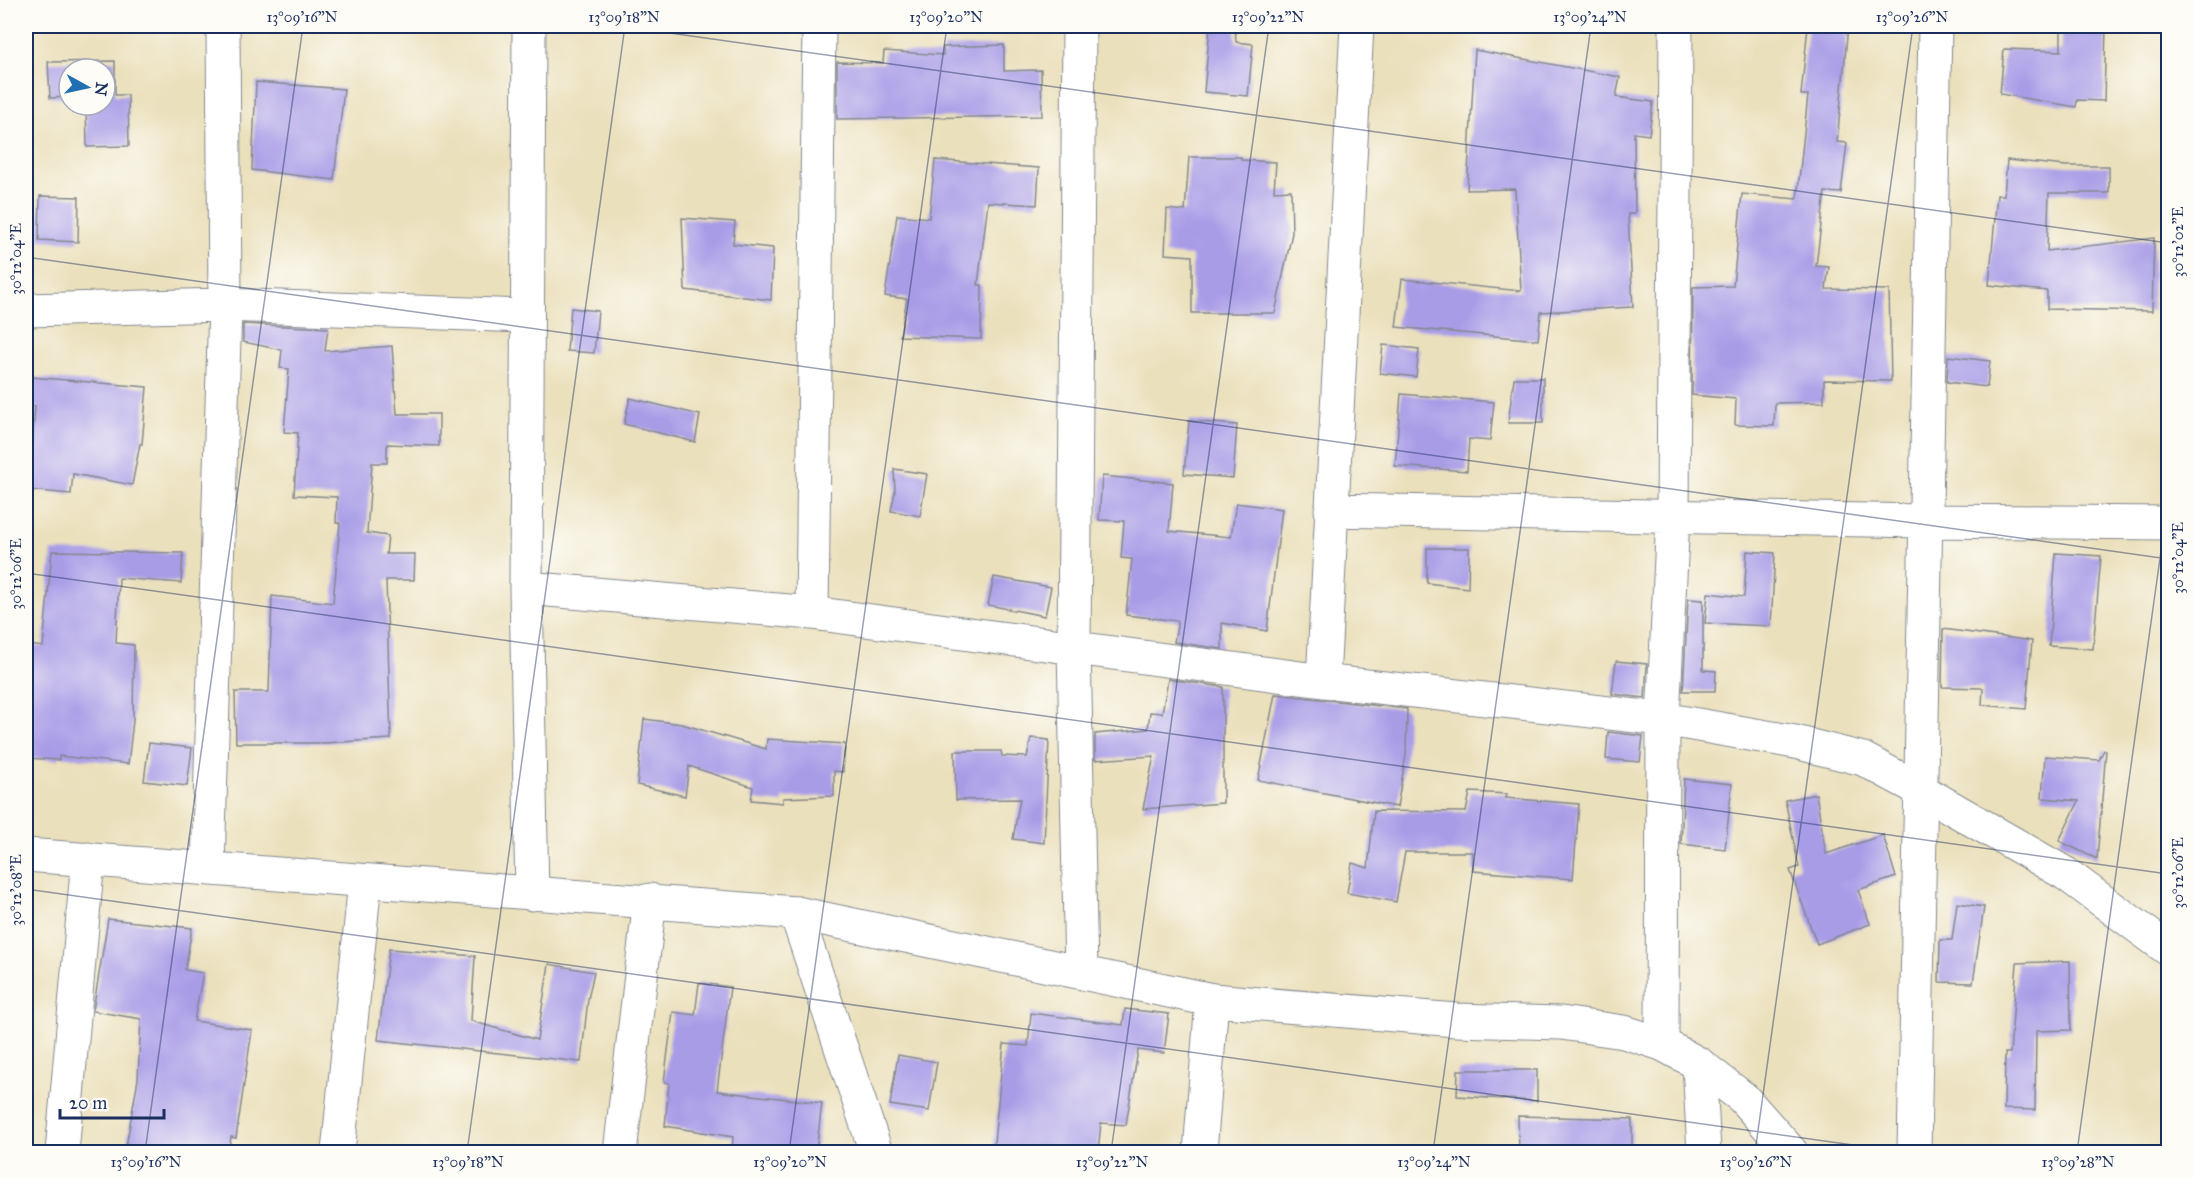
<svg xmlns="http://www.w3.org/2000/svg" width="2194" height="1178" font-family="'IM FELL Great Primer',serif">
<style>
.building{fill:#a99ce7}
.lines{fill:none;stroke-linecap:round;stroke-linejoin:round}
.minor-casing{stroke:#83888d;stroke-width:35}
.tertiary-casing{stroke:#83888d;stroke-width:35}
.minor{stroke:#fff;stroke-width:33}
.tertiary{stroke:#fff;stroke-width:33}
.ticks{fill:none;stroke:#1b2f5e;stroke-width:1.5;stroke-opacity:0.45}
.neatline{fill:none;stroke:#1b2f5e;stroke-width:2}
.ticks-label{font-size:15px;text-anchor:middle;fill:#1b2f5e}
</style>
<rect width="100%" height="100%" fill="#fdfcf7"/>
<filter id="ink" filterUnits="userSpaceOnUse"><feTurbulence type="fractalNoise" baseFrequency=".0167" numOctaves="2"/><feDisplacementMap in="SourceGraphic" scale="12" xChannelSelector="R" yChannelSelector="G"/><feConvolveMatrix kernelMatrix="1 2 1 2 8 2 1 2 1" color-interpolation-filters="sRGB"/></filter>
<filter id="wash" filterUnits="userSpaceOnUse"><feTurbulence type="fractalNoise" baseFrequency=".008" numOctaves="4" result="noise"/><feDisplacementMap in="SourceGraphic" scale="24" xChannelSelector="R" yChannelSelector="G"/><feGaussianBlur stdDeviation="1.35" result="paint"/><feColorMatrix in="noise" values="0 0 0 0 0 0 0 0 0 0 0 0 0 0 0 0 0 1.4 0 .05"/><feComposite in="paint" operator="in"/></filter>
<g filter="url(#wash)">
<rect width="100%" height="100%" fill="#ebe0bc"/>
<g id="blocks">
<!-- building -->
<path class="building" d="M 1210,26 L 1235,26 L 1236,42 L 1253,44 L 1248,96 L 1204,92 Z
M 1808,26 L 1848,26 L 1837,142 L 1847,143 L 1841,193 L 1825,192 L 1816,266 L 1829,267 L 1826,289 L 1889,290 L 1891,381 L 1824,380 L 1824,402 L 1775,403 L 1774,426 L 1735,425 L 1736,399 L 1692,395 L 1693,287 L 1733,286 L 1742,194 L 1797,199 L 1808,95 L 1801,95 Z
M 2061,26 L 2106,26 L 2104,101 L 2077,100 L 2076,107 L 2000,94 L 2004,49 L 2061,51 Z
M 1004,45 L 1004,71 L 1041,70 L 1042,116 L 837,119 L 837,62 L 883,63 L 884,51 L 943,55 L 943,47 Z
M 1475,50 L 1620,77 L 1616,97 L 1653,102 L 1649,135 L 1634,133 L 1635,214 L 1628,214 L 1633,307 L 1541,312 L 1538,340 L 1396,327 L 1402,279 L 1521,291 L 1515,189 L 1467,190 Z
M 115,61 L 115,95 L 128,95 L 129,146 L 87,147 L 86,105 L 105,105 L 105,69 L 69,69 L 69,97 L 50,98 L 48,62 Z
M 256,82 L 344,89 L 334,180 L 252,170 Z
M 1189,157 L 1241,157 L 1241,160 L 1276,162 L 1274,191 L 1291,190 L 1292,233 L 1275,313 L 1192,313 L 1192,256 L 1165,254 L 1167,209 L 1185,211 Z
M 935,160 L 1039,168 L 1037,205 L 988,202 L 978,285 L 982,285 L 981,339 L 900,336 L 907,299 L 885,296 L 897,215 L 929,218 Z
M 2007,160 L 2066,166 L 2109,166 L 2109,193 L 2049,193 L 2047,251 L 2154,238 L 2152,311 L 2047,309 L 2047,291 L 1989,285 L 1997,195 L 2004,195 Z
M 40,196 L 79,197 L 78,242 L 39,240 Z
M 682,218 L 735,222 L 733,244 L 773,248 L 771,300 L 685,290 Z
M 571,308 L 598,311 L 594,353 L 567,351 Z
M 243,324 L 328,328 L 325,351 L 392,346 L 397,414 L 439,414 L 439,446 L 387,444 L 387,463 L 372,463 L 367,533 L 388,536 L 386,554 L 415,554 L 414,580 L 386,580 L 391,739 L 325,743 L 236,743 L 235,692 L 269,692 L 272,596 L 333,603 L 340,523 L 336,523 L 337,497 L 294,495 L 298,433 L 284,432 L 289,369 L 280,368 L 282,350 L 243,342 Z
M 1383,345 L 1419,349 L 1416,377 L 1380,373 Z
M 1948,356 L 1990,361 L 1987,387 L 1947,382 Z
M 31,377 L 147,387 L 142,444 L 140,444 L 132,485 L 73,474 L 71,494 L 29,490 L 35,406 L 31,406 Z
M 1514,378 L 1543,378 L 1543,423 L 1508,423 Z
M 1401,394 L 1494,402 L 1490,441 L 1469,439 L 1467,471 L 1395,466 Z
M 630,398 L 700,415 L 695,442 L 624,424 Z
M 1189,421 L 1237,425 L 1233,478 L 1184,474 Z
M 894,469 L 927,474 L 920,516 L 891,511 L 895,492 Z
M 1102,476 L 1173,483 L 1169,531 L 1231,537 L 1236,503 L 1282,509 L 1267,631 L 1222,623 L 1222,649 L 1174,642 L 1178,621 L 1126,615 L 1132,559 L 1121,558 L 1124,521 L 1099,520 Z
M 1427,548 L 1469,548 L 1468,588 L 1427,583 Z
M 52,551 L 183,553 L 181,583 L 119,578 L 116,643 L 134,645 L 133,721 L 128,764 L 59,756 L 59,760 L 26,758 L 26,672 L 29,645 L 43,647 Z
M 1747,551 L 1775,553 L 1771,626 L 1705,623 L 1708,593 L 1744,597 Z
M 2056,553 L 2101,556 L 2093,649 L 2049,646 Z
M 994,577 L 1051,587 L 1045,616 L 988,605 Z
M 1688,599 L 1703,600 L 1703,670 L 1716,671 L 1715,691 L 1683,691 Z
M 1943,629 L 2032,641 L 2026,709 L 1982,705 L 1983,688 L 1942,687 Z
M 1616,661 L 1647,664 L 1645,698 L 1612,694 Z
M 1168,679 L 1223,687 L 1223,803 L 1143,809 L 1154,756 L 1095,760 L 1095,734 L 1148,729 L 1150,712 L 1162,713 Z
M 1275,694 L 1407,709 L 1406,755 L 1397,807 L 1258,780 Z
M 644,719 L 682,724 L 766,749 L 767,739 L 845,744 L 843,772 L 834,771 L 834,796 L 783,798 L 783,803 L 751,800 L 753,787 L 689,766 L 685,796 L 637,785 Z
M 1608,732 L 1643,736 L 1640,762 L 1606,759 Z
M 1031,738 L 1049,740 L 1044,843 L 1013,839 L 1020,799 L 956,800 L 955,751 L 1001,751 L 1002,756 L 1027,757 Z
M 149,743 L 192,748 L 187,786 L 144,781 Z
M 2104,750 L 2106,750 L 2097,859 L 2059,841 L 2079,801 L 2042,798 L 2045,756 L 2099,760 Z
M 1684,779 L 1732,784 L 1725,849 L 1681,844 Z
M 1470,792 L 1507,794 L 1506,798 L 1579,804 L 1573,879 L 1473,871 L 1473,852 L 1405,852 L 1396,902 L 1347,893 L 1352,863 L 1368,868 L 1374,811 L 1466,812 Z
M 1816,794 L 1826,854 L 1883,835 L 1896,877 L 1858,890 L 1870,924 L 1817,944 L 1790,870 L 1799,867 L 1785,800 Z
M 1957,903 L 1984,907 L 1973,983 L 1939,982 L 1940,940 L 1952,940 Z
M 108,919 L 192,928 L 185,970 L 203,973 L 194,1021 L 252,1030 L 236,1138 L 231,1137 L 229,1152 L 125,1152 L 138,1079 L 141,1019 L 93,1011 Z
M 389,949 L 475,956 L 471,1021 L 537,1040 L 549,964 L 594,972 L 588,999 L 581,1062 L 378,1040 Z
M 2070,961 L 2071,1030 L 2036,1031 L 2035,1110 L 2004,1109 L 2005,1053 L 2010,1053 L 2017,963 Z
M 699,983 L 730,987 L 717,1091 L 822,1103 L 816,1152 L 732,1150 L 733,1137 L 665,1126 L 669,1083 L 664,1082 L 673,1012 L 695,1015 Z
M 1125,1009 L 1169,1014 L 1164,1053 L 1138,1050 L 1126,1125 L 1101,1123 L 1098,1152 L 993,1152 L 1004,1044 L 1028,1046 L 1031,1013 L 1123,1025 Z
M 898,1055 L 937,1062 L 929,1111 L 890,1105 Z
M 1458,1070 L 1537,1070 L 1537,1101 L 1457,1096 Z
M 1518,1116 L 1632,1119 L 1632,1152 L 1519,1152 Z"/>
</g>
</g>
<g filter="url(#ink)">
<use href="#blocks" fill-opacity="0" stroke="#83888d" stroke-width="1.5"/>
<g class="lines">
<!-- minor casing -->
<g class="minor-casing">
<path id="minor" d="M 529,26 L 526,588 L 532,894
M 1079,26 L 1074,648 L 1081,972
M 26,310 L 225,305 L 526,316
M 1331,510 L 1924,521 L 2168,523
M 526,588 L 812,613 L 1323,681 L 1663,719 L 1795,742 L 1863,759 L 1919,789 L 2066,874 L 2168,949
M 812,613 L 819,26
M 1323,681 L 1357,26
M 208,868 L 225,305 L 223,26
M 796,913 L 876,1152
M 1662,1044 L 1663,719 L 1673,517 L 1676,26
M 1699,1064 L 1704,1152
M 62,1152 L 88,859
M 338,1152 L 365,881
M 620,1152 L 650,900
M 1200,1152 L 1212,1000
M 1914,1152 L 1935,26"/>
</g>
<!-- tertiary casing -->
<g class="tertiary-casing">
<path id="tertiary" d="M 26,855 L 796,913 L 1212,1000 L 1456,1020 L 1561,1023 L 1624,1032 L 1662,1044 L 1699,1064 L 1743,1098 L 1791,1152"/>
</g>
<!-- minor -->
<use href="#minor" class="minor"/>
<!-- tertiary -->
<use href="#tertiary" class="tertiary"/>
</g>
</g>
<!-- ticks -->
<path class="ticks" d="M 620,26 L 2168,243M 26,257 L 2168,559M 26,573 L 2168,874M 26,889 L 1903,1152M 145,1152 L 303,26M 467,1152 L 625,26M 789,1152 L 947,26M 1111,1152 L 1269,26M 1433,1152 L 1591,26M 1755,1152 L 1913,26M 2077,1152 L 2168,501"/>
<!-- margin -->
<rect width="2194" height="1178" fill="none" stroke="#fdfcf7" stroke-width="66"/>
<!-- north arrow -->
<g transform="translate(87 87) rotate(98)"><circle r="28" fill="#fdfcf7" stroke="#a3aaba" stroke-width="1.5"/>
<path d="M0-4.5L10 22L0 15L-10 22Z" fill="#1f6fb2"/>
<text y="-9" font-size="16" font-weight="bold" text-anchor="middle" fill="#1b2f5e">N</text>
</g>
<!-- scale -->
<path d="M60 1109v9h104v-9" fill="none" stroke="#1b2f5e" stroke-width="3"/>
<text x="69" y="1109" font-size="18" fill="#1b2f5e" stroke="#fdfcf7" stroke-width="4.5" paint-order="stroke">20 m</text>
<rect x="33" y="33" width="2128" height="1112" class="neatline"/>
<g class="ticks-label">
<text x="302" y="22">13°09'16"N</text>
<text x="624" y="22">13°09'18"N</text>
<text x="946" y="22">13°09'20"N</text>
<text x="1268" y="22">13°09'22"N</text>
<text x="1590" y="22">13°09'24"N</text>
<text x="1912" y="22">13°09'26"N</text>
<text transform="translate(2178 242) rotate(-90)" y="5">30°12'02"E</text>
<text transform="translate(16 259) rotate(-90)" y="5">30°12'04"E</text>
<text transform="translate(2178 558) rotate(-90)" y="5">30°12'04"E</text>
<text transform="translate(16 574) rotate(-90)" y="5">30°12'06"E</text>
<text transform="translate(2178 873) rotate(-90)" y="5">30°12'06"E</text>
<text transform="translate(16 890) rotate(-90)" y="5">30°12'08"E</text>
<text x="146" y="1167">13°09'16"N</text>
<text x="468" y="1167">13°09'18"N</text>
<text x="790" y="1167">13°09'20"N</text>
<text x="1112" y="1167">13°09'22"N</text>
<text x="1434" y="1167">13°09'24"N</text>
<text x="1756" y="1167">13°09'26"N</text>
<text x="2078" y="1167">13°09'28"N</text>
</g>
</svg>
